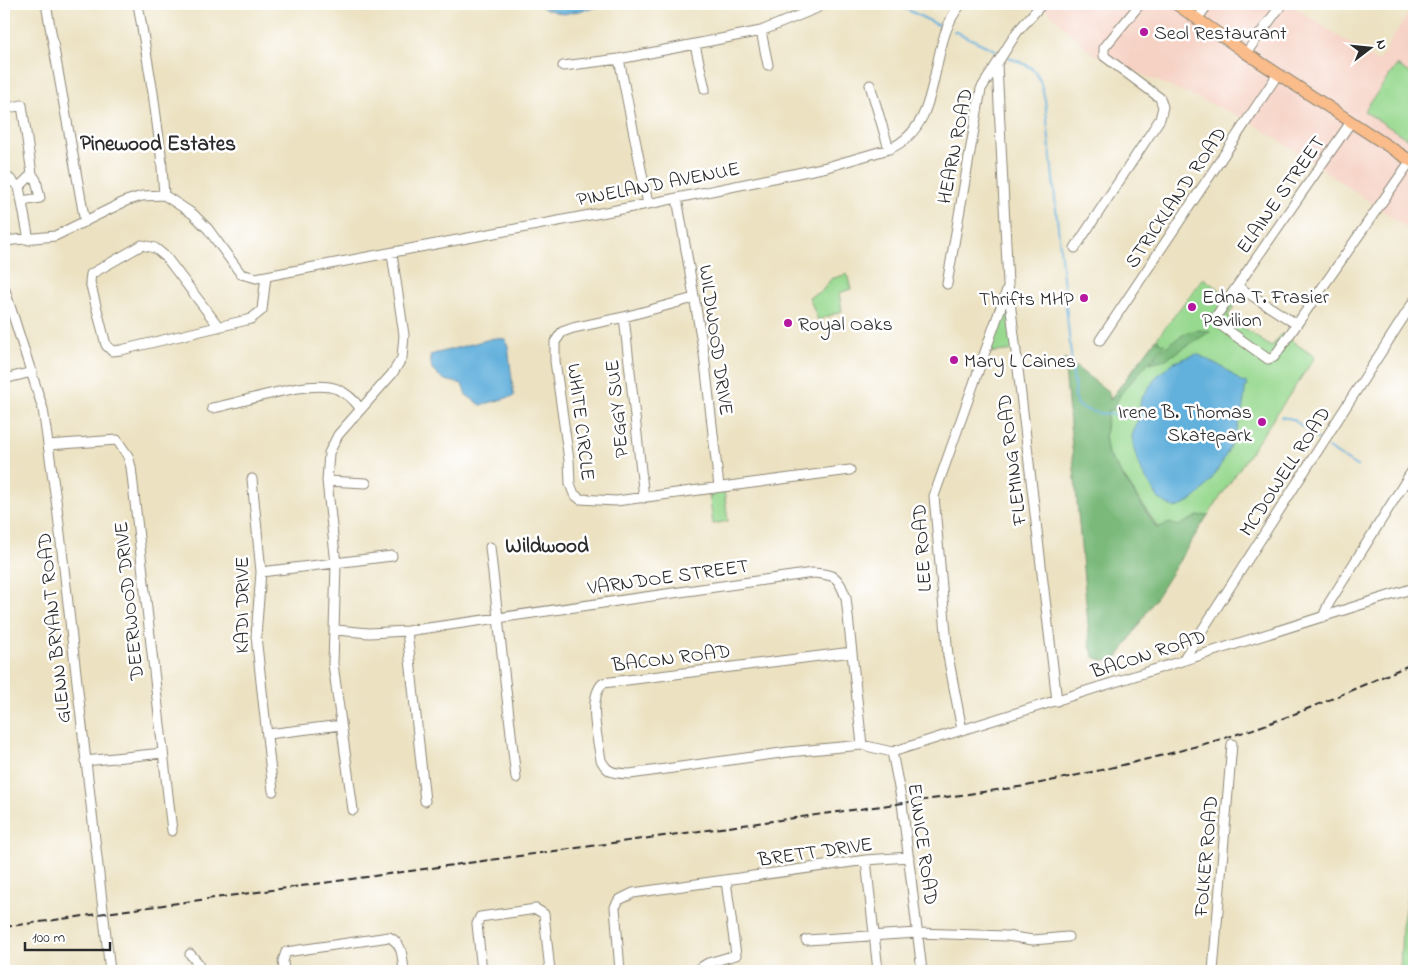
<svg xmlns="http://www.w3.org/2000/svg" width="1418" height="975" font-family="'Indie Flower',sans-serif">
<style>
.built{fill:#f6d2c4}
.green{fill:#98d990;stroke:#62825e}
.forest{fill:#7ab97a;stroke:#527252}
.water{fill:#62b0dc;stroke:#466e84}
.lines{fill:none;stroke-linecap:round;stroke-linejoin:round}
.stream{stroke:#62b0dc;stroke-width:2}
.minor-casing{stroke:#8c8676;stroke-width:11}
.major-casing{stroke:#8c8676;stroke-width:13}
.minor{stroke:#fff;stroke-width:9}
.major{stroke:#f9bc8a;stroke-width:11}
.rail{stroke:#2b2b2b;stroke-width:2;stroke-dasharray:8 4;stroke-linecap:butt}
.poi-dot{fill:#b5179e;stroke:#fff;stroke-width:2}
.labels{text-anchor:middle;stroke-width:5;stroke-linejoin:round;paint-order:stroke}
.poi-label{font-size:20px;fill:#2b2b2b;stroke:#fff;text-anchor:start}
.street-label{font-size:20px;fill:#2b2b2b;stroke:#fff}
.neighbourhood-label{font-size:21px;font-weight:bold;fill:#2b2b2b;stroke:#fff}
</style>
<rect width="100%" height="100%" fill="#fff"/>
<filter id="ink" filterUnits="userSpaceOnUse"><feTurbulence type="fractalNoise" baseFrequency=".02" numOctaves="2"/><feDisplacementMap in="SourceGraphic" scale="10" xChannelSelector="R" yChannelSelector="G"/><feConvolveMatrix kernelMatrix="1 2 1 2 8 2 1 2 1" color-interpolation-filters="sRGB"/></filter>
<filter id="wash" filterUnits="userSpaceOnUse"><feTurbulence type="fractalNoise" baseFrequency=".0096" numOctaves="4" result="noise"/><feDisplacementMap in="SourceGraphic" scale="20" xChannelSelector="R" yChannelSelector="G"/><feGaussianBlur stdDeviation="1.12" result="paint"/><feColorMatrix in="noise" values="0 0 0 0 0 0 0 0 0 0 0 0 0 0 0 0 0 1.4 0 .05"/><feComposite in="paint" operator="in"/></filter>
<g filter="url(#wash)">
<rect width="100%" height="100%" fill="#ece2c2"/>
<!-- built -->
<path class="built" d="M 1040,4 L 1289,4 L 1378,62 L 1414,4 L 1414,233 L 1308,159 L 1248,120 L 1092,53 Z"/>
<!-- green -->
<path class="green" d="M 1397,65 L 1414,76 L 1414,128 L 1411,134 L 1414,143 L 1364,111 Z
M 847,274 L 851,289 L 839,293 L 842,311 L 818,320 L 809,297 L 822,291 L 831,279 Z
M 1203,278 L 1237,302 L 1228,316 L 1271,347 L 1282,334 L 1315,357 L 1179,558 L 1108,454 L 1105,437 L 1109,401 Z
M 1006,294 L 1016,350 L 984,353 Z
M 724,490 L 728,521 L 713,524 L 709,492 Z
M 1414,854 L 1410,971 L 1400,971 L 1402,927 Z"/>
<!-- forest -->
<path class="forest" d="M 1197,330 L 1211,331 L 1166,359 L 1150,363 C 1162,349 1180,333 1197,330 Z
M 1157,338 L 1160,343 L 1165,344 L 1121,393 L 1113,410 L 1108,410 L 1105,437 L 1108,454 L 1157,528 L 1170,523 L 1178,526 L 1198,516 L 1208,515 L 1119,656 C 1110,662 1104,662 1094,657 L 1090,646 L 1064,358 L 1109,392 L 1110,400 Z"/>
<!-- water -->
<path class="water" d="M 540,4 L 615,4 L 563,14 L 543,8 Z
M 494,338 L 505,339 L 508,346 L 514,396 L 481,405 L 466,395 L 462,384 L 445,380 L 432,370 L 430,355 Z
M 1197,354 L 1224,368 L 1243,383 L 1246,382 L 1248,386 L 1245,388 C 1245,422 1213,502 1174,508 L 1159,499 L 1142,472 L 1134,450 L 1132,436 L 1138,419 L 1141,399 L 1157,376 L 1174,362 Z"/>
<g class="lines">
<!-- stream -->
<path class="stream" d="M 896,4 L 940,26
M 954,31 L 997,51
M 1008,57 C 1038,69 1038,70 1045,100 L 1076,404 C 1093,417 1120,414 1141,415
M 1281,417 L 1293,419 L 1318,440
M 1328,448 L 1358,467"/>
</g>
</g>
<g filter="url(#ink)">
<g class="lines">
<!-- minor casing -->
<g class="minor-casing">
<path id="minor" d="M 46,4 L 85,222
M 138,4 L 153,93 L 161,154 L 164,195
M 1198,18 L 1208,4
M 761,31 L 768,65
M 695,45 L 705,89
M 1246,53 L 1282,4
M 619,59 L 648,204
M 997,65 L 1008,284 L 1057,701
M 563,66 L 619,59 L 761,31 L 817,8
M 870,85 L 889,149
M 4,109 L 22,105 L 32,174 L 19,187
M 1351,122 L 1217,315 L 1219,324 L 1268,359 L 1274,357 L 1414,156
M 4,174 L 19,187 L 29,240
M 677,198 L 704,354 L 719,487
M 22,201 L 40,198 L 36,180 L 32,174
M 4,241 L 55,236 L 126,201 L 142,196 L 164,195 L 193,214 L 208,229 L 241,274 L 256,278 L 648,204 L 827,167 L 889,149 C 947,124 925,46 961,4
M 1075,248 L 1160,119 L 1163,107 L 1160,98 L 1104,56 L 1104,48 L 1108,43 L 1140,4
M 947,284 L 981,89 L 1017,32 L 1042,4
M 1237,286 L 1296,324
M 4,287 L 43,409 L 57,507 L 110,971
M 694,298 L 624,317 L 573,328 L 562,332 L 555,342 L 555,361 L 569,460 L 570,484 L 574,494 L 580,499 L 616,501 L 850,470
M 624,317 L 644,498
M 219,327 L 166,257 L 155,248 L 142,245 L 91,274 L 90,282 L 106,345 L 112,351 L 121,350 L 251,319 L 262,310 L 266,276
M 1100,340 L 1278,74
M 4,379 L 32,372
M 212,408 C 243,403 309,378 337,389 C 346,393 355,401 360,408
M 48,445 L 117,440 L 128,456 L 131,467 L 172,831
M 252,479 L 261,572 L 256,636 L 273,791
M 327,481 L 366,483
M 490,547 L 516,778
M 261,572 L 392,556
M 1323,617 L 1329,603 L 1414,468
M 336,630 L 369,633 L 407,631 L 813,573 C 836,575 838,576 846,598 L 862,745
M 407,631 L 425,801
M 852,652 L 603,683 C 587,698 598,740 601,760 C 608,774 615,773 630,774 L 788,752 L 862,745 L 892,752
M 1183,660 L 1414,301
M 962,730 L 948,656 L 934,496 L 1008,287
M 268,734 L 341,725
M 892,752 L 1414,588
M 892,752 L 902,803 L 922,971
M 85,761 L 163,753
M 353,810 L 333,664 L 336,564 L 327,481 L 329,453 L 338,435 L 392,374 L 402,358 L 404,335 L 392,254
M 4,836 L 4,846
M 866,860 L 878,971
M 806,940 L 917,933 L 1007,936 L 1033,940 L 1068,937
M 190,954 L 198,963 L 199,971
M 284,971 L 283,961 L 286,952 L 389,937 C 403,944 402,956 404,971
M 482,971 L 477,924 L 480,917 L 536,909 L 544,914 L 550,971
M 620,971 L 615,907 L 619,900 L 633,893 L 866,860 L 909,857
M 695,971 L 708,963 L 736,955 L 726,881
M 1213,971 L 1232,744"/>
</g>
<!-- major casing -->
<g class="major-casing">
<path id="major" d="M 1176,4 L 1246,53 L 1414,163"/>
</g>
<!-- minor -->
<use href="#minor" class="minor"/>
<!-- major -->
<use href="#major" class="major"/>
<!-- rail -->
<path class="rail" d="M 4,927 L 1026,786 C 1099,771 1172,755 1244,732 C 1303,713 1358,687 1414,663"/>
</g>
</g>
<!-- markers -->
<g class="poi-dot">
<circle cx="1144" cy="32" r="5"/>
<circle cx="1084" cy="298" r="5"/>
<circle cx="1192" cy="307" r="5"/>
<circle cx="788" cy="323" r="5"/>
<circle cx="954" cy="360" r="5"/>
<circle cx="1262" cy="422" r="5"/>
</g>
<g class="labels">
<!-- poi labels -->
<g class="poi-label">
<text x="1154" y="39">Seol Restaurant</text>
<text x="1202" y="303">Edna T. Frasier<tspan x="1202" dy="23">Pavilion</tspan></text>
<text x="1074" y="305" text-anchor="end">Thrifts MHP</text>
<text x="798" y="330">Royal Oaks</text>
<text x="964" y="367">Mary L Caines</text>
<text x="1252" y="418" text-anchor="end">Irene B. Thomas<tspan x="1252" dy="23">Skatepark</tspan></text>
</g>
<!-- street labels -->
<g class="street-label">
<text transform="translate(954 146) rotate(-79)" y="7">HEARN ROAD</text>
<text transform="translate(658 183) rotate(-11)" y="7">PINELAND AVENUE</text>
<text transform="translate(1280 194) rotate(-55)" y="7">ELAINE STREET</text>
<text transform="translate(1175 197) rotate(-56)" y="7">STRICKLAND ROAD</text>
<text transform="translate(717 340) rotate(82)" y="7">WILDWOOD DRIVE</text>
<text transform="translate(616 409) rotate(-96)" y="7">PEGGY SUE</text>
<text transform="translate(582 422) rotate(83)" y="7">WHITE CIRCLE</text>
<text transform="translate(1011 460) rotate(-97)" y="7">FLEMING ROAD</text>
<text transform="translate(1284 471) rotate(-57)" y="7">MCDOWELL ROAD</text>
<text transform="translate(921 548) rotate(-94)" y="7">LEE ROAD</text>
<text transform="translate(668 576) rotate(-8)" y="7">VARNDOE STREET</text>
<text transform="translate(128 601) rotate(-96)" y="7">DEERWOOD DRIVE</text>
<text transform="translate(241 605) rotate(-90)" y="7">KADI DRIVE</text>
<text transform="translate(53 628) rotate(-96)" y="7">GLENN BRYANT ROAD</text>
<text transform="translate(1148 653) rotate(-18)" y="7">BACON ROAD</text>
<text transform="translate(671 657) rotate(-7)" y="7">BACON ROAD</text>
<text transform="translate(924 844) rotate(82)" y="7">EUNICE ROAD</text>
<text transform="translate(815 851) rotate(-8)" y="7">BRETT DRIVE</text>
<text transform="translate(1205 856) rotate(-85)" y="7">FOLKER ROAD</text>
</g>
<!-- neighbourhood labels -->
<g class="neighbourhood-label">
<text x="158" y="150">Pinewood Estates</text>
<text x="547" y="552">Wildwood</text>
</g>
</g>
<!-- margin -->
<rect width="1418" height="975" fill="none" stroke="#fff" stroke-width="20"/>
<!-- north arrow -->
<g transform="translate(1370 48) rotate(74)" stroke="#ffffff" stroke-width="4" paint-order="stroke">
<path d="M0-4L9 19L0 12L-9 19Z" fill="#2b2b2b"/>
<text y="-8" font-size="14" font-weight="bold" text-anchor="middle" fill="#2b2b2b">N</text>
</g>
<!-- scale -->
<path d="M25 942v8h85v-8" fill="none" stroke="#2b2b2b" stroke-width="2.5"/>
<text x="32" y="942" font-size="15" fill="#2b2b2b" stroke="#ffffff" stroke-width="4" paint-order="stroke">100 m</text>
</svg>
